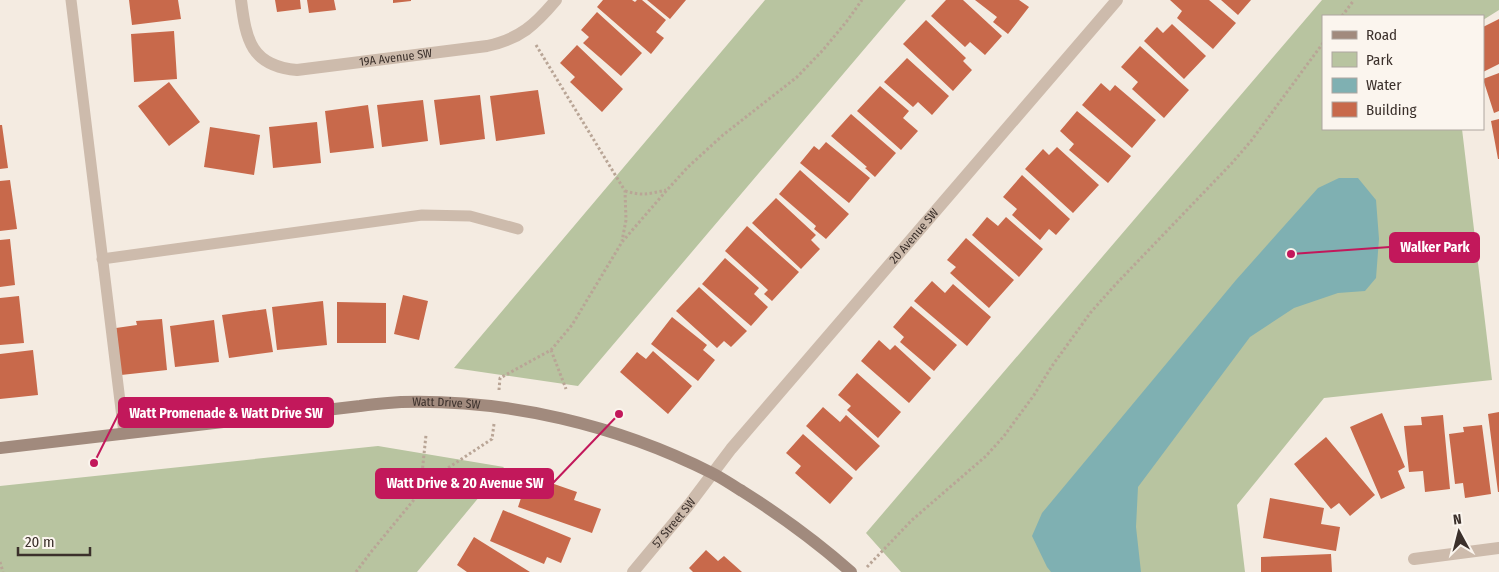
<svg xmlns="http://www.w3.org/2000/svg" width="1499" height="572" font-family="'Fira Sans Condensed',sans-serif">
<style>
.green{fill:#b8c4a0}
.water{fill:#7fb0b2}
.building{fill:#c8694b}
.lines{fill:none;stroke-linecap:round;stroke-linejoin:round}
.path{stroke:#b9a596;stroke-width:3;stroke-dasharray:2.5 2.5;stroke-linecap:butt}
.lane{stroke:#cdbbac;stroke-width:11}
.street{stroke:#cdbbac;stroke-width:12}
.secondary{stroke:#a18a7d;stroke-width:12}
.labels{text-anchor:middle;stroke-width:4;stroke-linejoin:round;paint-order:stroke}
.street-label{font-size:12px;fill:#3b302b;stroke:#fbf5ee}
.leader{fill:none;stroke:#c2185b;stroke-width:2}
.callout-dot{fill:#c2185b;stroke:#fbf5ee;stroke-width:2}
.callout{fill:#c2185b;stroke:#c2185b;stroke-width:2}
.callout-label{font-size:14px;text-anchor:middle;font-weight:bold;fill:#fff}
</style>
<rect width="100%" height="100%" fill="#f4ebe1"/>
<!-- green -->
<path class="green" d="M 765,0 L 906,0 L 578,386 L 454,368 Z
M 1322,0 L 1499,0 L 1499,10 L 1483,20 L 1483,16 L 1323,16 L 1323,129 L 1462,129 L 1492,380 L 1324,398 L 1237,505 L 1245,572 L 901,572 L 866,533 Z
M 378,446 L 504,467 L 417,572 L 0,572 L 0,486 Z"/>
<!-- water -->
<path class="water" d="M 1339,178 L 1358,178 L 1376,200 L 1379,239 L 1376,278 L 1365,291 L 1338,293 L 1294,308 L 1250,337 L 1138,487 L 1136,527 L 1141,572 L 1051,572 L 1047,567 L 1032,536 L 1042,513 L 1236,280 L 1318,188 Z"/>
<!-- building -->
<path class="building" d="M 129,0 L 178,0 L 181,19 L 132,25 Z
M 275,0 L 300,0 L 301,9 L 277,12 Z
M 307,0 L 334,0 L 336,10 L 309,13 Z
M 393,0 L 411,0 L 411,1 L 393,3 Z
M 603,0 L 632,0 L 635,2 L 637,0 L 642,0 L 666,20 L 656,32 L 664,38 L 651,54 L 597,7 Z
M 647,0 L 686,0 L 670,19 Z
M 946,0 L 963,0 L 1002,36 L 985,55 L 970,42 L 965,47 L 931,16 Z
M 975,0 L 1019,0 L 1029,7 L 1008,34 L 993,22 L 997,17 Z
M 1170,0 L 1209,0 L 1236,23 L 1213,49 L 1177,18 L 1182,11 Z
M 1221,0 L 1251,0 L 1238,15 Z
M 597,12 L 642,53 L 621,76 L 583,43 L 589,37 L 581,30 Z
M 1499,19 L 1499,64 L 1483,72 L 1483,27 Z
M 926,20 L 966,58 L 963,61 L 972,70 L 953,91 L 903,44 Z
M 1172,24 L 1206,56 L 1184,79 L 1144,41 L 1157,27 L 1163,33 Z
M 174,31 L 177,79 L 134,82 L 131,34 Z
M 577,45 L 623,89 L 602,112 L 570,82 L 575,77 L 560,63 Z
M 1140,46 L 1189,90 L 1164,118 L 1132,89 L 1138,82 L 1121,67 Z
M 907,58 L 949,96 L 932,115 L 918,102 L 913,107 L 884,82 Z
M 1499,73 L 1499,111 L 1494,113 L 1483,79 Z
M 169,82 L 200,122 L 169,146 L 138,106 Z
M 1101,83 L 1110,91 L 1115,85 L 1156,120 L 1132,148 L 1082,105 Z
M 880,86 L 909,111 L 903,118 L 918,131 L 901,150 L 857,111 Z
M 538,90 L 545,134 L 496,141 L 490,96 Z
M 480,95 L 485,139 L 440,145 L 434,100 Z
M 423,100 L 428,141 L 382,147 L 377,105 Z
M 368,105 L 374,148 L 330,153 L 325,111 Z
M 1077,111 L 1131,156 L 1108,183 L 1069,150 L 1074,144 L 1060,131 Z
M 851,114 L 896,153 L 875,177 L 865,168 L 867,167 L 831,136 Z
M 1499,119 L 1499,159 L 1498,159 L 1491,121 Z
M 317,122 L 321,163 L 273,168 L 269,127 Z
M 0,125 L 2,125 L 8,168 L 0,169 Z
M 210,127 L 260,135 L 254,175 L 204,167 Z
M 826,142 L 870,178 L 849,203 L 800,163 L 814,146 L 819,150 Z
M 1057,147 L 1099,185 L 1073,213 L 1025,169 L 1043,149 L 1049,155 Z
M 800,170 L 849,214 L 826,239 L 814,229 L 816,226 L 779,194 Z
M 1022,175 L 1070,219 L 1056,235 L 1049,229 L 1040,240 L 1012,215 L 1017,209 L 1003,197 Z
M 10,180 L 17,229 L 0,231 L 0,181 Z
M 776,198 L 816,235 L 811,240 L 820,249 L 801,269 L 752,223 Z
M 987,217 L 998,226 L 1006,217 L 1043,249 L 1019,277 L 972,235 Z
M 747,226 L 799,272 L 772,301 L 764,294 L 768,290 L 725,251 Z
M 966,238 L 1014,280 L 989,308 L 950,273 L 956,267 L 947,260 Z
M 10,239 L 15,285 L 0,287 L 0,240 Z
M 725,258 L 759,288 L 754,294 L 768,307 L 751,326 L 702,284 Z
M 932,281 L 945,293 L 953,284 L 991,317 L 967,346 L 914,301 Z
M 699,287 L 747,331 L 731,347 L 724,341 L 717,348 L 676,311 Z
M 403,295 L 428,301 L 419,340 L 394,334 Z
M 19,296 L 24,343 L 0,345 L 0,298 Z
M 323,301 L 327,345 L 277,350 L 272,307 Z
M 337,302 L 386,303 L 386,343 L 337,343 Z
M 911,306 L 957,345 L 934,371 L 900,342 L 904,337 L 893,327 Z
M 266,309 L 273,352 L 229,358 L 222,315 Z
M 672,317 L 707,345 L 703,350 L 715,360 L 698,381 L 651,344 Z
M 162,319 L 167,370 L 121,375 L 116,328 L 137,325 L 136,321 Z
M 214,320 L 219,362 L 175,367 L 170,326 Z
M 879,340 L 890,350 L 895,345 L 931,378 L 909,403 L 861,361 Z
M 33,350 L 38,395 L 0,399 L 0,354 Z
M 653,351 L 692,386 L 668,414 L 620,372 L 637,352 L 646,359 Z
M 857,373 L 901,412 L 878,438 L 847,410 L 851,406 L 838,395 Z
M 823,407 L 840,422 L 846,415 L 880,446 L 856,471 L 806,426 Z
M 1499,412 L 1499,492 L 1498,492 L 1488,414 Z
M 1382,413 L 1405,467 L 1398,471 L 1405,488 L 1381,499 L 1350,427 Z
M 1443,415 L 1450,489 L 1425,492 L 1423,471 L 1409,472 L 1404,426 L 1422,425 L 1421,417 Z
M 1482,425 L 1491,494 L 1465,498 L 1463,483 L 1455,484 L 1449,434 L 1464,432 L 1463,427 Z
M 803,434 L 853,478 L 830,504 L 795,473 L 801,466 L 786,453 Z
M 1326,437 L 1375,495 L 1350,516 L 1339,503 L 1331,509 L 1294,464 Z
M 534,477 L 577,492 L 574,500 L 601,509 L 592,533 L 518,507 L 524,489 L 529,491 Z
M 1270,498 L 1324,508 L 1321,524 L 1340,527 L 1336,551 L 1263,538 Z
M 503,510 L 571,538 L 561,563 L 547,557 L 544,564 L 490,541 Z
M 474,537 L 530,572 L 467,572 L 457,565 Z
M 706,550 L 718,561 L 724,556 L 742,572 L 693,572 L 689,568 Z
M 1331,554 L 1332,572 L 1261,572 L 1261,557 Z"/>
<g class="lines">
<!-- path -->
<path class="path" d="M 1342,16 L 1354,0
M 536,45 L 625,191 L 626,220 L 622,241
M 625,191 C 642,196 649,194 666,190
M 551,350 L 566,389
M 499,390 L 500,378 L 551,350 L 572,325 L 622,242 L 667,190 L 688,167 L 723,135 L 797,77 L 823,50 L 847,21 L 862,0
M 420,493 L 426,435
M 0,562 L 3,572
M 867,567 L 912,520 L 986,456 L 1004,436 L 1034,395 L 1052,366 L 1091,312 L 1116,284 L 1232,163 L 1251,141 L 1323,43
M 356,572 L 371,552 L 431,479 L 492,439 L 494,424"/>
<!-- lane -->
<path class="lane" d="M 71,0 L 124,434
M 102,259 L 422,215 L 470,216 L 518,229"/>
<!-- street -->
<g class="street">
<path id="s1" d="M 241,0 C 246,40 251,66 297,70 L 487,46 C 520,39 535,25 556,0"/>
<path d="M 1414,559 L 1499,548"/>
<path id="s2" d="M 633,572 L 688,506 L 731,449 L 1117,0"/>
</g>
<!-- secondary -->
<path class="secondary" id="s3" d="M 0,448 L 360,406 C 373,404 387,403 401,402 C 508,399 617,425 712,473 C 722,478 732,485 742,491 C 780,515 817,542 851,572"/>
</g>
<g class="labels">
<!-- street labels -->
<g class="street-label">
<text dy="4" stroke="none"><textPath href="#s1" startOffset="200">19A Avenue SW</textPath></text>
<text dy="4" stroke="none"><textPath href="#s2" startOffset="438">20 Avenue SW</textPath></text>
<text dy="4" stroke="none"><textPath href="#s3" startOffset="449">Watt Drive SW</textPath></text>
<text dy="4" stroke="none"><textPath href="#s2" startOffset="64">57 Street SW</textPath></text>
</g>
</g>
<!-- callouts -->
<path class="leader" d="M1291 254L1390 247M94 463L119 413M619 414L553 483"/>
<g class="callout-dot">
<circle cx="1291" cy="254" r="5"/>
<circle cx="94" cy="463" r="5"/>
<circle cx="619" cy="414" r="5"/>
</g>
<g class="callout">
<rect x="1390" y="233" width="89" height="29" rx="5"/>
<rect x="119" y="398" width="214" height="29" rx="5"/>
<rect x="376" y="469" width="177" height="29" rx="5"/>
</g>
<g class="callout-label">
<text x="1435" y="252">Walker Park</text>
<text x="226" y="418">Watt Promenade &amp; Watt Drive SW</text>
<text x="465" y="488">Watt Drive &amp; 20 Avenue SW</text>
</g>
<!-- legend -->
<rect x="1322" y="15" width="162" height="115" fill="#fbf5ee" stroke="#aea6a0"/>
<rect x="1332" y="31" width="25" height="8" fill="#a18a7d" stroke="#aea6a0"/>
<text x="1366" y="40" font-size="15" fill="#3b302b">Road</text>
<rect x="1332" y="52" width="25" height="15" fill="#b8c4a0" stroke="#aea6a0"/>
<text x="1366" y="65" font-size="15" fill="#3b302b">Park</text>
<rect x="1332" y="78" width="25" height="15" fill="#7fb0b2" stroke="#aea6a0"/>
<text x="1366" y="90" font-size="15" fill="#3b302b">Water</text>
<rect x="1332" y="102" width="25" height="15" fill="#c8694b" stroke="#aea6a0"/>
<text x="1366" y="115" font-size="15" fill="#3b302b">Building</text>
<!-- north arrow -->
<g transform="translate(1459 532) rotate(353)" stroke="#fbf5ee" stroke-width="4" paint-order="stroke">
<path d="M0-4L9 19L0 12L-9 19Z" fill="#3b302b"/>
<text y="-8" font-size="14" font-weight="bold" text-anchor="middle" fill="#3b302b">N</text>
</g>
<!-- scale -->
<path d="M18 547v8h72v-8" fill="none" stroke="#3b302b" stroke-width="2.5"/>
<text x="25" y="547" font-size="15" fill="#3b302b" stroke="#fbf5ee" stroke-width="4" paint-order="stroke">20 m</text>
</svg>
